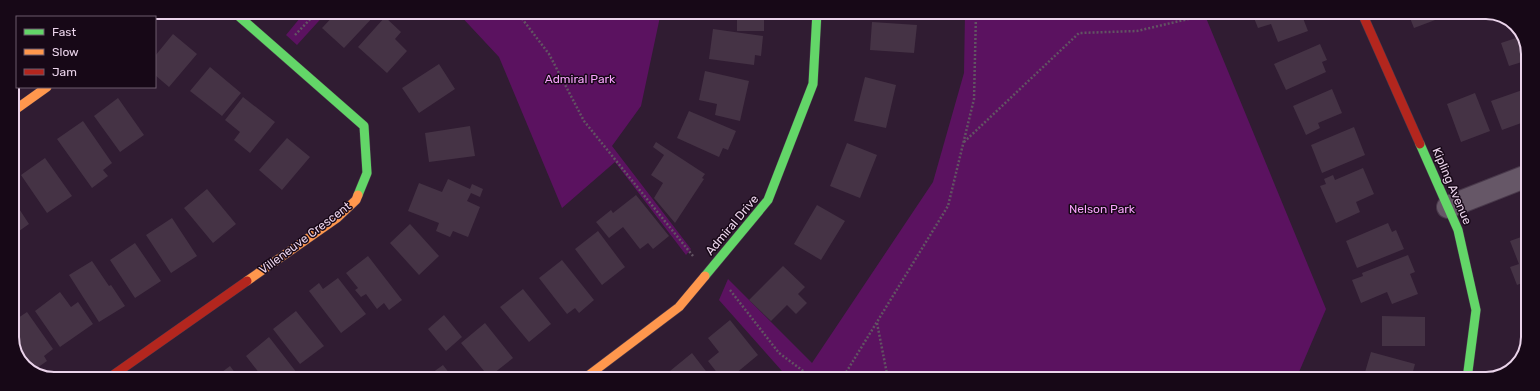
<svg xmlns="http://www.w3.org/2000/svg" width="1540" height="391" font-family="Rubik,sans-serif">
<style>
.green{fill:#5b1260}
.building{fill:#453345}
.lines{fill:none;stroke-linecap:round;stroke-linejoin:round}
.street-casing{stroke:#49394b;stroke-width:24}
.fast-casing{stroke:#49394b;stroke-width:10}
.slow-casing{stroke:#49394b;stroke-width:10}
.jam-casing{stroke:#49394b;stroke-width:10}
.path{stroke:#625463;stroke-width:2.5;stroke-dasharray:2 2;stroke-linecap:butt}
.street{stroke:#665767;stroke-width:22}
.fast{stroke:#63d668;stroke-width:9}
.slow{stroke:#ff974d;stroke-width:9}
.jam{stroke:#b3261e;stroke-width:9}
.labels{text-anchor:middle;stroke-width:3;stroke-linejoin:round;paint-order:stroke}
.park-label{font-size:12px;fill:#f8a3fc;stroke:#170817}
.street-label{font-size:12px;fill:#ebd4eb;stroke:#170817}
.rim{fill:none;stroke:#ebd4eb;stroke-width:2}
</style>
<rect width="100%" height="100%" fill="#301c32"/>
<!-- green -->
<path class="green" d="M 305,12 L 327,12 L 297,45 L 286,35 Z
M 457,12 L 661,12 L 641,106 L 612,146 L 691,249 L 686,255 L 615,162 L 562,208 L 499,57 Z
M 965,13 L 1204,13 L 1326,309 L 1296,379 L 789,379 L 719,300 L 728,279 L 812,363 L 933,182 L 964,73 Z"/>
<!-- building -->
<path class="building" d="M 337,12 L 371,12 L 375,15 L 344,48 L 322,28 Z
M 719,12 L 764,12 L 764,31 L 737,31 L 737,19 L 719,19 Z
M 1252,13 L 1301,13 L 1308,31 L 1278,42 L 1271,24 L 1258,28 Z
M 1408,13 L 1441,13 L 1443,17 L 1414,28 Z
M 385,17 L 401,32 L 395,39 L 407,51 L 387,73 L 358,47 Z
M 872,22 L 917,25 L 914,53 L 870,50 Z
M 713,29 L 763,36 L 761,56 L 755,55 L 754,65 L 709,59 Z
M 173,34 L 197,54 L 169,87 L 155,75 L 155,56 Z
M 1522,36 L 1528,49 L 1528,60 L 1509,66 L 1501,43 Z
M 1320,44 L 1327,60 L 1322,62 L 1326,72 L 1286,90 L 1274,64 Z
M 439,64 L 455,89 L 419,113 L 402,88 Z
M 210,67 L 241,93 L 222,116 L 190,91 Z
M 705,71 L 749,81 L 740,121 L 715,115 L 717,104 L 699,100 Z
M 865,77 L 896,85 L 886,128 L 854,121 Z
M 1528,88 L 1528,125 L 1525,125 L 1524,122 L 1502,130 L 1491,101 Z
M 1332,89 L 1342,113 L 1318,123 L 1320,128 L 1306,135 L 1293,106 Z
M 1475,93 L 1490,131 L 1461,142 L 1447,104 Z
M 243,97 L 275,122 L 250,153 L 234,140 L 240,132 L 225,120 Z
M 118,98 L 144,135 L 120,152 L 94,116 Z
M 689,111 L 736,131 L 728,150 L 723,148 L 719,157 L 677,138 Z
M 83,121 L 112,163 L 103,170 L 108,176 L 92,188 L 57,139 Z
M 470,126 L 475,156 L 429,162 L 425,133 Z
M 1354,127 L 1365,155 L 1322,173 L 1311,145 Z
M 287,138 L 310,157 L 282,190 L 259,170 Z
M 656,142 L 705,174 L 702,178 L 704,179 L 675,223 L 654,198 L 663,183 L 651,175 L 664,155 L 653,147 Z
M 847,143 L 877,155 L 860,198 L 830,186 Z
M 45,158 L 72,196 L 47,213 L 21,175 Z
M 1363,168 L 1374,194 L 1356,202 L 1360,212 L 1336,223 L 1320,186 L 1326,184 L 1324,179 L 1333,175 L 1335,180 Z
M 448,179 L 470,189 L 472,184 L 483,189 L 480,197 L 471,193 L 467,201 L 480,207 L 468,237 L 453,231 L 450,237 L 436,231 L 439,223 L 408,211 L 419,183 L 442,192 Z
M 207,189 L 236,224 L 213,243 L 184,208 Z
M 636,195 L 669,236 L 653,249 L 648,243 L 640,249 L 623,227 L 609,238 L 596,222 L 611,210 L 613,213 Z
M 12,198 L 29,224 L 12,236 Z
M 817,205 L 845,221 L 821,260 L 794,244 Z
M 172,218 L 197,256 L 171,273 L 146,235 Z
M 1388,223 L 1392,232 L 1396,230 L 1404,249 L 1357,268 L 1346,241 Z
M 410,224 L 439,256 L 419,275 L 390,243 Z
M 598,231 L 625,267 L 602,285 L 575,249 Z
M 1527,235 L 1527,281 L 1517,285 L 1510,267 L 1519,264 L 1510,241 Z
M 135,243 L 161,281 L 135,298 L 110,260 Z
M 1408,255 L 1415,272 L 1410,274 L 1418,294 L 1392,304 L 1387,292 L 1361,303 L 1352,280 L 1363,276 L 1362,273 Z
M 368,256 L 402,300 L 389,310 L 384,303 L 377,309 L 366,294 L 361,297 L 355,290 L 358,288 L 346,273 Z
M 562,260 L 594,300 L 579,313 L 575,308 L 567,314 L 539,278 Z
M 92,261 L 109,286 L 111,285 L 125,306 L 99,322 L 69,275 Z
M 783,266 L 805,287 L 798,294 L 807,303 L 796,314 L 787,305 L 771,321 L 749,300 Z
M 338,278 L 366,314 L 341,333 L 309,291 L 319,283 L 323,289 Z
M 523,289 L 551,324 L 529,342 L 500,307 Z
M 60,292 L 71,307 L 78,302 L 93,324 L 60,347 L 35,311 Z
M 296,311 L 324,346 L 300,364 L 273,329 Z
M 27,312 L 53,349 L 44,356 L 47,361 L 34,370 L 30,365 L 28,367 L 12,342 L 12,322 Z
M 444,315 L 462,337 L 446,351 L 428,329 Z
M 1382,316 L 1425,317 L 1425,346 L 1382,346 Z
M 730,320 L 758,355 L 729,379 L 722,379 L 708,361 L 719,352 L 708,338 Z
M 485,323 L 513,358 L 489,377 L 461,343 Z
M 269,337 L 297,373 L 290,378 L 263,378 L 246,356 Z
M 1371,352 L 1415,364 L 1411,379 L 1363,379 Z
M 692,353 L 712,379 L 676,379 L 670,371 Z
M 443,365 L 453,378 L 425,378 Z
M 230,366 L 239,378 L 214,378 Z"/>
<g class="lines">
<!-- street casing -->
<g class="street-casing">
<path id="street" d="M 126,17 L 130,12
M 1448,207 L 1527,176"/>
</g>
<!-- fast casing -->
<g class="fast-casing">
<path id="fast" d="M 234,12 L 364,126 L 367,173 L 358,195
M 1420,144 L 1458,230 L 1476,310 L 1467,379
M 705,276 L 768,200 L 813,84 L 817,12"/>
</g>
<!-- slow casing -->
<g class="slow-casing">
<path id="slow" d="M 12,112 L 47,87
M 247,281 L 337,218 L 356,200 L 358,195
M 585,378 L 679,307 L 705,276"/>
</g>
<!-- jam casing -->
<g class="jam-casing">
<path id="jam" d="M 1362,13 L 1420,144
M 109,378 L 247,281"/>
</g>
<!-- path -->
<path class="path" d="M 517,12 L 549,54 L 584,121 L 693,256
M 295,35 L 317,12
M 964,142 L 1079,33 L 1137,31 L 1214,13
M 730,290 L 779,353 L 814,379
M 877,323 L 888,379
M 842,379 L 948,206 L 974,99 L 976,13"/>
<!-- street -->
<use href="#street" class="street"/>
<!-- fast -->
<use href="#fast" class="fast"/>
<!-- slow -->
<use href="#slow" class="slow"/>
<!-- jam -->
<use href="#jam" class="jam"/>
</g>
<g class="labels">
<!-- park labels -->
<g class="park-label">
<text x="580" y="83">Admiral Park</text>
<text x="1102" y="213">Nelson Park</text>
</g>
<!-- street labels -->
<g class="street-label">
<text transform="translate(1452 186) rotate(67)" y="4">Kipling Avenue</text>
<text transform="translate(732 225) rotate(-50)" y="4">Admiral Drive</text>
<text transform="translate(305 238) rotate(-37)" y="4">Villeneuve Crescent</text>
</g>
</g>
<!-- crop -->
<path d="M0 0H1540V391H0ZM54 19H1486A35 35 0 0 1 1521 54V337A35 35 0 0 1 1486 372H54A35 35 0 0 1 19 337V54A35 35 0 0 1 54 19Z" fill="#170817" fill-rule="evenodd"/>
<path class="rim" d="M54 19H1486A35 35 0 0 1 1521 54V337A35 35 0 0 1 1486 372H54A35 35 0 0 1 19 337V54A35 35 0 0 1 54 19Z"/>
<!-- legend -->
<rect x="16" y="16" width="140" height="72" fill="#170817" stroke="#6c5a6c"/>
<rect x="24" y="29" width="20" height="6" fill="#63d668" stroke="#6c5a6c"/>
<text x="52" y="36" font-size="12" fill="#ebd4eb">Fast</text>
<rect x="24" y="49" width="20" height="6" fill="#ff974d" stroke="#6c5a6c"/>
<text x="52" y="56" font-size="12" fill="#ebd4eb">Slow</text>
<rect x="24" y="69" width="20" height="6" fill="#b3261e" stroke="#6c5a6c"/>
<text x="52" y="76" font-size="12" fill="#ebd4eb">Jam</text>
</svg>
